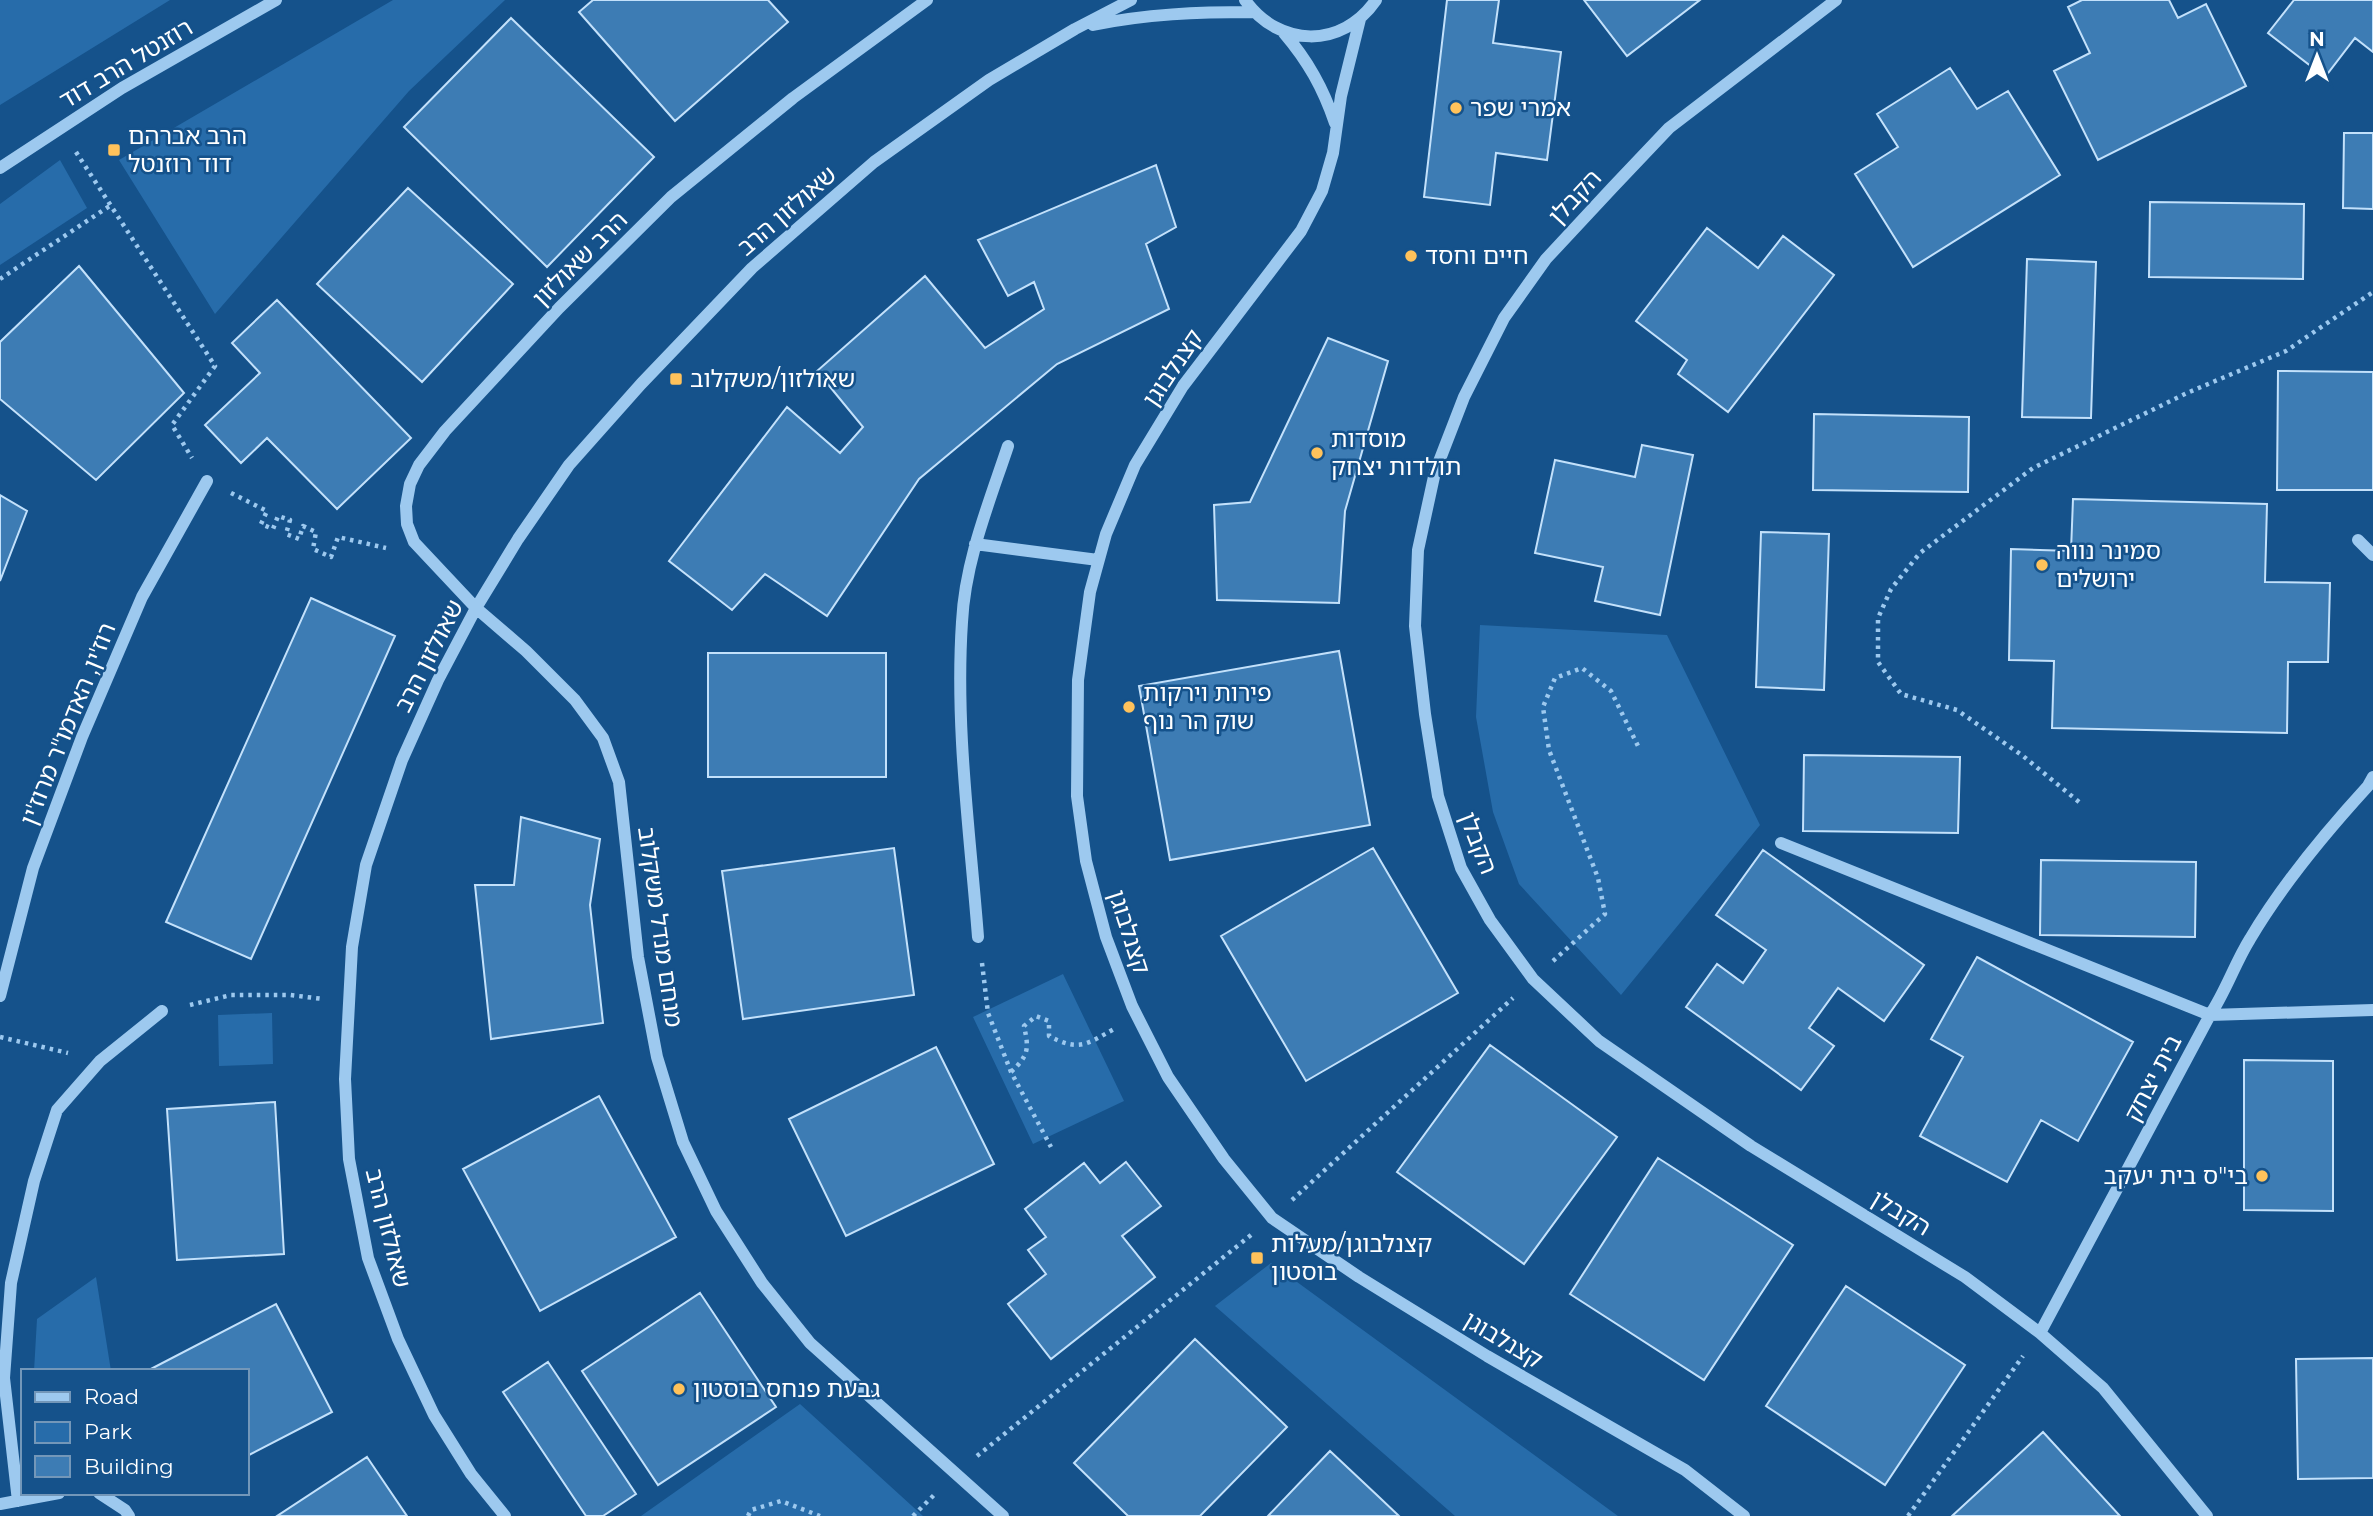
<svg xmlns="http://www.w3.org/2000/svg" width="2373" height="1516" font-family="Montserrat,'Noto Sans Hebrew',sans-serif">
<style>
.green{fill:#276caa}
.building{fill:#3d7cb4;stroke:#c3e1fb;stroke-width:2}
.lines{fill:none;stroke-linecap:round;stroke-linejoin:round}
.path{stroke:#9dc9ef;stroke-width:4.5;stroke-dasharray:3.5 5;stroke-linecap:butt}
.minor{stroke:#9dc9ef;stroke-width:12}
.poi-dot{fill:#ffc25b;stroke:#15528b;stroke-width:2.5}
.labels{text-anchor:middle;stroke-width:5;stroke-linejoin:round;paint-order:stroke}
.street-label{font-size:24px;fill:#fff;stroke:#15528b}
.poi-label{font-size:24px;fill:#fff;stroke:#15528b;text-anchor:start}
</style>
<rect width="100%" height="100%" fill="#15528b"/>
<!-- green -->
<path class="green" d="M 0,0 L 170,0 L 0,105 Z
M 393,0 L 505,0 L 409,91 L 215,314 L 119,160 Z
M 60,160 L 87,208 L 0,265 L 0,204 Z
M 1480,625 L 1667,635 L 1760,825 L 1621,995 L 1519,884 L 1493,812 L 1476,717 Z
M 1063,974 L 1124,1101 L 1033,1144 L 973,1017 Z
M 272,1013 L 273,1064 L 219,1066 L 218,1015 Z
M 1271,1263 L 1618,1516 L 1455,1516 L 1215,1306 Z
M 96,1277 L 111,1371 L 34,1371 L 37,1319 Z
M 800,1404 L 923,1516 L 641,1516 Z"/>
<!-- building -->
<path class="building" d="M 593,0 L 768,0 L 788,22 L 675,121 L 579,12 Z
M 1447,0 L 1499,0 L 1493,43 L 1561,52 L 1547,160 L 1496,153 L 1490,205 L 1424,197 Z
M 1584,0 L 1700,0 L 1627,56 Z
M 2082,0 L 2169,0 L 2178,18 L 2206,4 L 2246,86 L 2098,160 L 2054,71 L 2090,53 L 2068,7 Z
M 2294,0 L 2373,0 L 2373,52 L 2355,38 L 2325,77 L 2268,33 Z
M 511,18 L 654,157 L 547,267 L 404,127 Z
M 1950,68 L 1977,109 L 2008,91 L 2060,175 L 1913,267 L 1855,174 L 1898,147 L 1877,114 Z
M 2344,133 L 2373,133 L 2373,209 L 2343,208 Z
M 1156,165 L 1176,227 L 1146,244 L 1169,309 L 1057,364 L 919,479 L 827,616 L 765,574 L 732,610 L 669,561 L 787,407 L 840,453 L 863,427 L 817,371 L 925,276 L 985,348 L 1044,309 L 1034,282 L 1008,296 L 978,240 Z
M 408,188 L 513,284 L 422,382 L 317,284 Z
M 2150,202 L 2304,204 L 2303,279 L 2149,277 Z
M 1707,228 L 1758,268 L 1783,236 L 1834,275 L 1728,412 L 1678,374 L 1687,360 L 1636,321 Z
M 2027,259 L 2096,262 L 2091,418 L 2022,417 Z
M 79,266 L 184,393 L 96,480 L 0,399 L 0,342 Z
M 277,300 L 411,438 L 337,509 L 267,438 L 241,463 L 205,425 L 260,373 L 232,343 Z
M 1328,338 L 1388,361 L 1345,511 L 1339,603 L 1217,600 L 1214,505 L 1250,502 Z
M 2278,371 L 2373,372 L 2373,490 L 2277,490 Z
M 1814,414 L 1969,417 L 1968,492 L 1813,490 Z
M 1642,445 L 1693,455 L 1660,615 L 1595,601 L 1603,567 L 1535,553 L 1555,460 L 1635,477 Z
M 0,495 L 27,511 L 0,581 Z
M 2073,499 L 2267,504 L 2265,582 L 2330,583 L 2328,662 L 2288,662 L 2287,733 L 2052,728 L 2054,661 L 2009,660 L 2011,549 L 2071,551 Z
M 1761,532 L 1829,534 L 1824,690 L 1756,687 Z
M 311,598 L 395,636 L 251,959 L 166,922 Z
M 1339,651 L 1370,825 L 1170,860 L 1139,686 Z
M 708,653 L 886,653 L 886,777 L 708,777 Z
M 1804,755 L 1960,757 L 1958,833 L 1803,831 Z
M 521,817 L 600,839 L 590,905 L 603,1023 L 491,1039 L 475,885 L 514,885 Z
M 894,848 L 914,995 L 743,1019 L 722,871 Z
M 1373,848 L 1458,993 L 1306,1081 L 1221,936 Z
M 1763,850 L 1924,965 L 1884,1021 L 1838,988 L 1809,1028 L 1834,1046 L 1801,1090 L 1686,1007 L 1717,964 L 1743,983 L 1766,950 L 1716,915 Z
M 2041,860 L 2196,862 L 2195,937 L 2040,935 Z
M 1977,957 L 2133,1042 L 2078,1141 L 2041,1120 L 2007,1182 L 1920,1136 L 1963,1057 L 1931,1039 Z
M 1490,1045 L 1617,1137 L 1524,1264 L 1397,1172 Z
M 936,1047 L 994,1164 L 846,1236 L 789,1119 Z
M 2244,1060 L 2333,1061 L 2333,1211 L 2244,1210 Z
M 599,1096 L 676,1237 L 540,1311 L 463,1169 Z
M 275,1102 L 284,1254 L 177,1260 L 167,1109 Z
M 1658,1158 L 1793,1245 L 1704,1380 L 1570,1294 Z
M 1126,1162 L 1161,1206 L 1122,1236 L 1155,1277 L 1051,1359 L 1008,1304 L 1046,1274 L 1028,1250 L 1046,1237 L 1025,1209 L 1084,1163 L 1100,1183 Z
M 1846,1286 L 1965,1365 L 1885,1485 L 1766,1406 Z
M 700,1293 L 776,1407 L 658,1485 L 582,1371 Z
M 276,1304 L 332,1412 L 247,1456 L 247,1371 L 147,1371 Z
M 1195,1339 L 1287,1427 L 1200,1516 L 1128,1516 L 1074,1463 Z
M 2373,1358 L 2373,1478 L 2298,1479 L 2296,1359 Z
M 548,1362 L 636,1494 L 603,1516 L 586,1516 L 503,1392 Z
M 2043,1432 L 2120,1516 L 1952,1516 Z
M 1330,1451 L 1379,1497 L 1399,1516 L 1268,1516 Z
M 367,1457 L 407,1516 L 277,1516 Z"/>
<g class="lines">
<!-- path -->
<path class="path" d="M 76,152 L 215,366 L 172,425 L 192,458
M 0,279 L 111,205
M 231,493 L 267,511 L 261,524 L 273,529 L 278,516 L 290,520 L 286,534 L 299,539 L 303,526 L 316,532 L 313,549 L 331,557 L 338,537 L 386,548
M 2079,802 L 2023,756 L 1957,710 L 1901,694 L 1878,662 L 1878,618 L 1891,589 L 1920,553 L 2033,468 L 2187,393 L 2286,351 L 2373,292
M 1553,961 L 1605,914 L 1598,878 L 1549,750 L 1543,707 L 1555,678 L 1582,668 L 1611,691 L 1638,746
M 982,963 L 988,1013 L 1011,1072 L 1051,1147
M 190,1005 L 231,995 L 290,995 L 323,999
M 0,1037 L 68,1053
M 1011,1072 C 1029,1055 1029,1049 1024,1026 L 1036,1016 L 1049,1021 L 1049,1036 C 1079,1052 1087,1044 1114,1029
M 1292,1200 L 1513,998
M 977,1456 L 1251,1235
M 748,1516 L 751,1510 L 781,1501 L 820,1516
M 913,1516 L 937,1492
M 1908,1516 L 2023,1356"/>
<!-- minor -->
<path class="minor" d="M 927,0 L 793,98 L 671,197 L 559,308 L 445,431 L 419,465 L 410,484 L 406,506 L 407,524 L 414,542 L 476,608 L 526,651 L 575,700 L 603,738 L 619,782 L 638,957 L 657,1057 L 683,1142 L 716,1211 L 762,1283 L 810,1343 L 1003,1516
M 1245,0 C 1279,48 1342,49 1376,0
M 1836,0 L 1669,128 L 1613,187 L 1546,259 L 1504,318 L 1464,397 L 1435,472 L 1418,550 L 1415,626 L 1425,714 L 1438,796 L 1461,868 L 1490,920 L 1533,979 L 1599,1041 L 1751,1146 L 1965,1277 L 2040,1333 L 2103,1388 L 2207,1516
M 1360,19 L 1341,96 L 1333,153 L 1322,191 L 1301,231 L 1183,386 L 1135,465 L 1106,534 L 1090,592 L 1078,680 L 1077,796 L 1086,861 L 1106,937 L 1132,1006 L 1168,1077 L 1224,1159 L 1272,1218 L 1359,1277 L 1487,1356 L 1685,1470 L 1744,1516
M 1093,25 C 1146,14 1198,12 1253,12
M 1284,33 C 1308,61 1323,88 1335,123
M 0,168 L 122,88 L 276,0
M 2358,540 L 2373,555
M 975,544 L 1098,560
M 1781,843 L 2210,1015 L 2373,1010
M 978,937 C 970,833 955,727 962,622 C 965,561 989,503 1008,446
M 0,996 L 33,868 L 82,737 L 142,597 L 207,481
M 2040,1333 L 2210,1015 C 2226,991 2235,963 2250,939 C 2283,883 2325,833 2368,786 L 2373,777
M 99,1493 L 125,1510 L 129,1516
M 18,1501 L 4,1378 L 11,1283 L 34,1181 L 57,1110 L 100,1061 L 162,1011
M 0,1504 L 59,1493
M 505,1516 L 471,1474 L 434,1415 L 398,1339 L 368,1258 L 349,1159 L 345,1079 L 352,947 L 366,865 L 402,760 L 438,680 L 476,608 L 518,539 L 569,465 L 641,384 L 752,268 L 874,162 L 989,80 L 1075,29 L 1131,0"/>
</g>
<!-- markers -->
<g class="poi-dot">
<circle cx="1456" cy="108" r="7"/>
<rect x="107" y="143" width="14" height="14" rx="3.5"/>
<circle cx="1411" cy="256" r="7"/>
<rect x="669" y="372" width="14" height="14" rx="3.5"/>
<circle cx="1317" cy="453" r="7"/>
<circle cx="2042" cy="565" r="7"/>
<circle cx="1129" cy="707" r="7"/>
<circle cx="2262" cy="1176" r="7"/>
<rect x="1250" y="1251" width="14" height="14" rx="3.5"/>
<circle cx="679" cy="1389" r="7"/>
</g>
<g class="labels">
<!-- street labels -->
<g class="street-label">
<text transform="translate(126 64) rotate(-31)" y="8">רוזנטל הרב דוד</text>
<text transform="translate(1575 197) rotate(-47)" y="8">הקבלן</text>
<text transform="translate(787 211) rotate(-41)" y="8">שאולזון הרב</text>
<text transform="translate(580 259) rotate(-45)" y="8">הרב שאולזון</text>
<text transform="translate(1173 368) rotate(-56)" y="8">קצנלבוגן</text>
<text transform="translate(429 656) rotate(-63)" y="8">שאולזון הרב</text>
<text transform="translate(68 724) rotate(-68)" y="8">רוז'ין, האדמו"ר מרוז'ין</text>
<text transform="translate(1478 843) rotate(69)" y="8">הקבלן</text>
<text transform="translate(660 927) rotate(82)" y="8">מנחם מנדל משקלוב</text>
<text transform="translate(1129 932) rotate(72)" y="8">קצנלבוגן</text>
<text transform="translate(2153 1078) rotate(-62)" y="8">בית יצחק</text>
<text transform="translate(1901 1213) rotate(31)" y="8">הקבלן</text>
<text transform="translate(388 1228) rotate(76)" y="8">שאולזון הרב</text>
<text transform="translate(1503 1340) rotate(31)" y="8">קצנלבוגן</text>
</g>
<!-- poi labels -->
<g class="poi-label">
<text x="1470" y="116">אמרי שפר</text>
<text x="128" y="144">הרב אברהם<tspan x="128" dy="28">דוד רוזנטל</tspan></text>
<text x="1425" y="264">חיים וחסד</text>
<text x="690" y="387">שאולזון/משקלוב</text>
<text x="1331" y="447">מוסדות<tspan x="1331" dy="28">תולדות יצחק</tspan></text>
<text x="2056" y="559">סמינר נווה<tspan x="2056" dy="28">ירושלים</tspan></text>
<text x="1143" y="701">פירות וירקות<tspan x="1143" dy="28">שוק הר נוף</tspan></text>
<text x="2248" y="1184" text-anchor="end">בי"ס בית יעקב</text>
<text x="1271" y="1252">קצנלבוגן/מעלות<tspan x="1271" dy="28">בוסטון</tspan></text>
<text x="693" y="1397">גבעת פנחס בוסטון</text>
</g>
</g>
<!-- legend -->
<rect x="21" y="1369" width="228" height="126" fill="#15528b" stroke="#7397b9" stroke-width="2"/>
<rect x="35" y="1392" width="35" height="10" fill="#9dc9ef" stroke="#7397b9" stroke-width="2"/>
<text x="84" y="1404" font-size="21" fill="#ffffff">Road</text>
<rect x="35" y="1422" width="35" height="21" fill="#276caa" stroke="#7397b9" stroke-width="2"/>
<text x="84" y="1439" font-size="21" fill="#ffffff">Park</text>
<rect x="35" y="1456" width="35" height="21" fill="#3d7cb4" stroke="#7397b9" stroke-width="2"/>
<text x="84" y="1474" font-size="21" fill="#ffffff">Building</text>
<!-- north arrow -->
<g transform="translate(2317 56)" stroke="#15528b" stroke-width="5" paint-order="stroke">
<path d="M0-5L12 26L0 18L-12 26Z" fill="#ffffff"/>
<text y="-10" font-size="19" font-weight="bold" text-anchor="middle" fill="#ffffff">N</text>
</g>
</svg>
